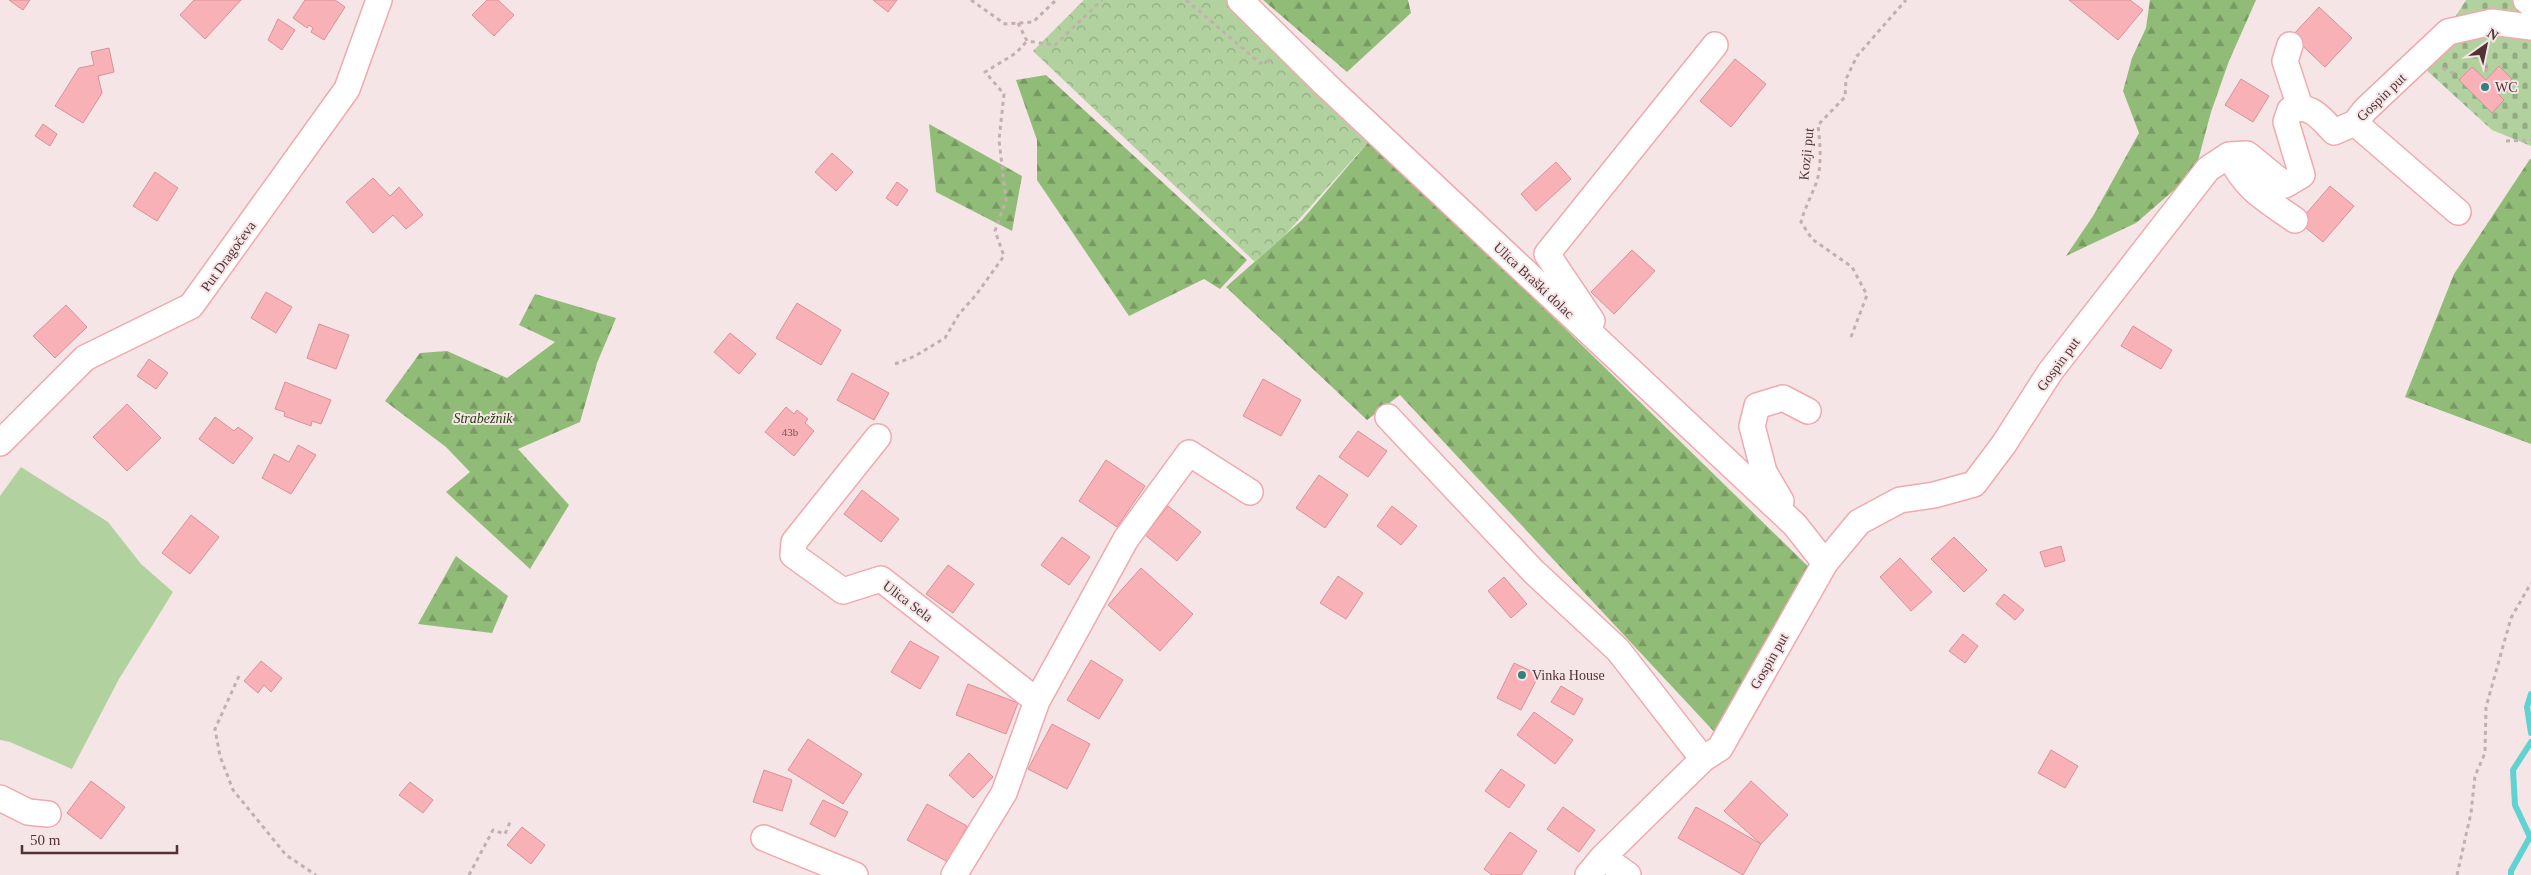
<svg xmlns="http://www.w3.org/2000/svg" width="2531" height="875" font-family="'Times New Roman',serif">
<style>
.green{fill:#b1d29e}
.forest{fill:url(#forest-firs)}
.cemetery{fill:url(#cemetery-stones)}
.park{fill:url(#park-crowns)}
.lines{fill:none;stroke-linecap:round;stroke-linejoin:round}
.stream{stroke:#5fd2d1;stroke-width:6}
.building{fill:#f8b1b6;stroke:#d89297}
.minor-casing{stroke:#f1a9ae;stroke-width:28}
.path{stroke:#c3afb0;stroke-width:3;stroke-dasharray:4 4;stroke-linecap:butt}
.minor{stroke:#fff;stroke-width:25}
.poi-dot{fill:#367f7e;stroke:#f5e5e6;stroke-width:2}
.labels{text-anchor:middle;stroke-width:4;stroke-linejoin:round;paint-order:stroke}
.number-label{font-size:11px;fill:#7b5256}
.poi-label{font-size:14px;fill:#513336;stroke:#f5e5e6;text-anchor:start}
.street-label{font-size:14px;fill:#513336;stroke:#f5e5e6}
.park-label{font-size:14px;font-style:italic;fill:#244010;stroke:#f5e5e6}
</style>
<defs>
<pattern id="forest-firs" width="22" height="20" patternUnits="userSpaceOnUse" patternTransform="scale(1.25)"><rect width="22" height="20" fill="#91bc78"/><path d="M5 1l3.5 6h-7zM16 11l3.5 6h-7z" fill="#799963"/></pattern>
<pattern id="cemetery-stones" width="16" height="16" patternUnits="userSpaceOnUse" patternTransform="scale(1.25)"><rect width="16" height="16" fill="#b1d29e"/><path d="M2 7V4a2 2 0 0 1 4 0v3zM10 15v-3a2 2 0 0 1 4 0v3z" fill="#92ab82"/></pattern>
<pattern id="park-crowns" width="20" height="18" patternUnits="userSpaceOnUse" patternTransform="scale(1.25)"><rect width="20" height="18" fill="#b1d29e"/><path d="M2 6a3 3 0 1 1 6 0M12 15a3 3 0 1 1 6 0" fill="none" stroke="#92ab82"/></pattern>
</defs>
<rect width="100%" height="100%" fill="#f5e5e6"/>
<!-- green -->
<path class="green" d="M 21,467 L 108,522 L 141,564 L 173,592 L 119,679 L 72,769 L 10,742 L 0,740 L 0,496 Z"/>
<!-- forest -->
<path class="forest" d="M 1263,0 L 1408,0 L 1411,13 L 1347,72 Z
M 2150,0 L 2256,0 L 2229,61 L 2211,112 L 2195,172 L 2136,223 L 2066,256 L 2093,216 L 2139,133 L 2123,91 L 2132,58 L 2146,28 Z
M 1046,75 L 1247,260 L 1220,289 L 1204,279 L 1129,316 L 1037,180 L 1037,140 L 1016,80 Z
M 929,124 L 1022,176 L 1012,231 L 936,192 Z
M 1371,139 L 1823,581 L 1720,738 L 1400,395 L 1367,420 L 1226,287 L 1302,220 Z
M 2530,159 L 2531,159 L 2531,444 L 2405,397 L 2454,274 Z
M 535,294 L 616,318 L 597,363 L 580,422 L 518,449 L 569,505 L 530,569 L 446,492 L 470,472 L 446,447 L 385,401 L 420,353 L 447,351 L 507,378 L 555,342 L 519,325 Z
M 456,556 L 508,596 L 492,633 L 418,624 Z"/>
<!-- cemetery -->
<path class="cemetery" d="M 2466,0 L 2531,0 L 2531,146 L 2492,130 L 2423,67 Z"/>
<!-- park -->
<path class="park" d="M 1084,0 L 1230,0 L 1371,139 L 1285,235 L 1255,262 L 1033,51 Z"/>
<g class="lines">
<!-- stream -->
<path class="stream" d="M 2531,694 L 2527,707 L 2531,733
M 2511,875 L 2511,871 L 2530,837 L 2515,805 L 2513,770 L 2531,742"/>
</g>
<!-- building -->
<path class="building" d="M 9,0 L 30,0 L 23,10 Z
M 194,0 L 241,0 L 205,39 L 180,15 Z
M 305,0 L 335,0 L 345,7 L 324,40 L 311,32 L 313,28 L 309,25 L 307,28 L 293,18 Z
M 487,0 L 498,0 L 514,15 L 494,36 L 472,15 Z
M 873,0 L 897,0 L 888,12 Z
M 2069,0 L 2130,0 L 2143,10 L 2118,40 Z
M 2319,7 L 2352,38 L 2325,67 L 2292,36 Z
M 278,19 L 295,30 L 282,50 L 268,40 Z
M 109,48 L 114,72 L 98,76 L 102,93 L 83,123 L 55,106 L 79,68 L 94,65 L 91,52 Z
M 1735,59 L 1766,84 L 1731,127 L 1700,101 Z
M 2499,66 L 2512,79 L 2498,94 L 2504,100 L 2492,113 L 2459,80 L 2472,67 L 2486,80 Z
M 2241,79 L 2269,96 L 2253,122 L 2225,105 Z
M 43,124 L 57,134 L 50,146 L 35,136 Z
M 832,153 L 853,172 L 836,191 L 815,172 Z
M 1556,162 L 1571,179 L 1536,211 L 1521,194 Z
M 155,172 L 178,188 L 157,221 L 133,206 Z
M 373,178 L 390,196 L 399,187 L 423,215 L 406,229 L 393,215 L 373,233 L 346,202 Z
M 897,182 L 908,190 L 897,206 L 886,198 Z
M 2330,186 L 2354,206 L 2323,242 L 2299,222 Z
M 1632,250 L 1655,271 L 1614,314 L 1591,292 Z
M 266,292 L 292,307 L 276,333 L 251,318 Z
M 797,303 L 841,330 L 821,365 L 776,338 Z
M 66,305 L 87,327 L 55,358 L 33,336 Z
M 319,324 L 349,335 L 336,369 L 307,358 Z
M 2133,326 L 2172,350 L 2161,369 L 2121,346 Z
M 730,333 L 756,354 L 739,374 L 714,352 Z
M 149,359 L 168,373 L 156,389 L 137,376 Z
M 852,373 L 889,393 L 874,420 L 837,400 Z
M 1263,379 L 1301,400 L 1281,436 L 1243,416 Z
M 285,382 L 331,400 L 321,424 L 312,421 L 311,426 L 284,416 L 285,412 L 275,409 Z
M 127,404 L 161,438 L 127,471 L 93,437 Z
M 786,407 L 794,414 L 797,410 L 808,419 L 805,423 L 814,431 L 794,456 L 765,432 Z
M 215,417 L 234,431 L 238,427 L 253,438 L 233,464 L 199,439 Z
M 1358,431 L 1387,451 L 1368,477 L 1339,457 Z
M 298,445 L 316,455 L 291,494 L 262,478 L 274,454 L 289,462 Z
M 1106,460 L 1145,486 L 1117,527 L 1079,501 Z
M 1319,475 L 1348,495 L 1325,528 L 1296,508 Z
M 862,490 L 899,519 L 881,542 L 844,514 Z
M 1168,506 L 1201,532 L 1177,561 L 1145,535 Z
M 1392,506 L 1417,526 L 1401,545 L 1377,526 Z
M 191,515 L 219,537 L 190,574 L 162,553 Z
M 1062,537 L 1090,557 L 1069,585 L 1041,565 Z
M 1954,537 L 1987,570 L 1964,592 L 1931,559 Z
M 2061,546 L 2065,561 L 2045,567 L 2040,552 Z
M 1900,558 L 1932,592 L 1911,611 L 1880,577 Z
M 948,565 L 974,584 L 953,613 L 926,594 Z
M 1141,568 L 1193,614 L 1160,651 L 1108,605 Z
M 1338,576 L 1363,593 L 1346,619 L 1320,603 Z
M 1504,577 L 1527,604 L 1511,618 L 1488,591 Z
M 2004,594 L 2024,610 L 2015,620 L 1996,604 Z
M 1963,634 L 1978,646 L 1965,663 L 1949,651 Z
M 910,641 L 939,657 L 920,689 L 891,672 Z
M 1091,660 L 1123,680 L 1099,719 L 1067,700 Z
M 261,661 L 282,678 L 271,692 L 264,685 L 258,693 L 244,681 Z
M 1514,663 L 1539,675 L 1521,710 L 1497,698 Z
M 968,684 L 1018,703 L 1006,734 L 956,715 Z
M 1561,686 L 1583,699 L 1574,715 L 1551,702 Z
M 1534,712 L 1573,740 L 1555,764 L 1517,735 Z
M 1052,724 L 1090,744 L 1067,789 L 1028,769 Z
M 808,739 L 862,774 L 843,804 L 788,770 Z
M 2051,750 L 2078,766 L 2065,788 L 2038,773 Z
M 969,753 L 993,777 L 973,798 L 949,775 Z
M 1501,769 L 1525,785 L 1509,808 L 1485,791 Z
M 764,770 L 792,780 L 782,811 L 753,802 Z
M 91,781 L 125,807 L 101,839 L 67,813 Z
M 1751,781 L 1788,815 L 1761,844 L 1724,811 Z
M 410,782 L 433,800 L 423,813 L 399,795 Z
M 823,800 L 848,812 L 835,837 L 810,824 Z
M 927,804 L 967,826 L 948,862 L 907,840 Z
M 1563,807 L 1595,830 L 1579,852 L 1547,829 Z
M 1696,807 L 1761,844 L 1743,875 L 1678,838 Z
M 522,827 L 545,845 L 531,864 L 507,845 Z
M 1510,832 L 1537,851 L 1521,875 L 1492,875 L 1484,869 Z"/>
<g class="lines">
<!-- minor casing -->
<g class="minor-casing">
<path id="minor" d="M 1240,0 L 1324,83 L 1795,525 L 1825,563
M 2526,0 L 2531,4
M 2290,45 L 2285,61 L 2300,107
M 2355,123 L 2458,212
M 2229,155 C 2246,190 2264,198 2295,220
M 1592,321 L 1547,254 L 1715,45
M 1388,417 L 1534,572 L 1618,650 L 1703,759
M 878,437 L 794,542 L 793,555 L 843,591 L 881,579 L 1037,701
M 0,443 L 85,358 L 191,306 L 347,89 L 379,0
M 1781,501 L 1764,472 L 1752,426 L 1757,406 L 1783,398 L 1808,411
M 0,798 L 28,812 L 48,814
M 764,838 L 855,875
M 1603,857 L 1628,875
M 954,875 L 1004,793 L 1037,701 L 1126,539 L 1189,453 L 1250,492
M 1588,875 L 1603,857 L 1703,759 L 1720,748 L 1825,563 L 1859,522 L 1900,500 L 1934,495 L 1974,484 L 2004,444 L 2050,372 L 2208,169 L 2229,155 L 2247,154 L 2285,185 L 2302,175 L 2286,122 L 2290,110 C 2310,103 2321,118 2334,132 L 2355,123 L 2365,110 L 2448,32 L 2492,22 L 2531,27"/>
</g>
<!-- path -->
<path class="path" d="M 971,0 L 1005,24 L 1033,22 L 1056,0
M 1186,0 L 1260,63 L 1270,61
M 1018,23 L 1027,41 L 1055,45 L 1102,0
M 2473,51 L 2475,51 L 2488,67 L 2485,73
M 2443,68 L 2456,75
M 2506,141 L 2531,140
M 1851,337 L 1867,295 L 1852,267 L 1812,239 L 1801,222 C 1805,207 1812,195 1817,181 C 1822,163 1820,143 1818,125 L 1845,97 L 1846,79 L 1857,56 L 1906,0
M 895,364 L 915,356 L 945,338 L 959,314 L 976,295 L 1004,256 L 995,231 L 1006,200 L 999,140 L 1004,94 L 985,72 L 1016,53 L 1027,41
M 239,676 L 215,729 L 220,756 L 233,790 L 286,855 L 316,875
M 469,875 L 493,830 L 505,834 L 510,822
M 2457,875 L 2471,813 L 2475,776 L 2485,753 L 2486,707 L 2511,618 L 2531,583"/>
<!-- minor -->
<use href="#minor" class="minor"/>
</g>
<!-- markers -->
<g class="poi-dot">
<circle cx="2485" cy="87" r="5"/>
<circle cx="1522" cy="675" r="5"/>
</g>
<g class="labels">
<!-- number labels -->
<g class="number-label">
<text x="790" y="436">43b</text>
</g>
<!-- poi labels -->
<g class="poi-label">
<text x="2495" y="92">WC</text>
<text x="1532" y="680">Vinka House</text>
</g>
<!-- street labels -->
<g class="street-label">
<text transform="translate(2381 97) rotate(-44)" y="5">Gospin put</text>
<text transform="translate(1806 154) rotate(-84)" y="5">Kozji put</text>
<text transform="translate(228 256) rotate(-54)" y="5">Put Dragočeva</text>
<text transform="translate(1534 280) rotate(43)" y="5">Ulica Braški dolac</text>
<text transform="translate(2058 364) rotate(-54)" y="5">Gospin put</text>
<text transform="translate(908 601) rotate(37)" y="5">Ulica Sela</text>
<text transform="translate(1769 661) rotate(-60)" y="5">Gospin put</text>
</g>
<!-- park labels -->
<g class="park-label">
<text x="483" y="423">Strabežnik</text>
</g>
</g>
<!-- north arrow -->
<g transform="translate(2486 45) rotate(33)" stroke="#f5e5e6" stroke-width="4" paint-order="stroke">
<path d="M0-4L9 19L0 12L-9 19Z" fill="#513336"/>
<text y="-8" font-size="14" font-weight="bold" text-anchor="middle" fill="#513336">N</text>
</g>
<!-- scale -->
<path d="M22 845v8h155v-8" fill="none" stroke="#513336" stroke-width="2.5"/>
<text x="30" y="845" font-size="15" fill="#513336" stroke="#f5e5e6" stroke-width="4" paint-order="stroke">50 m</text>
</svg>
